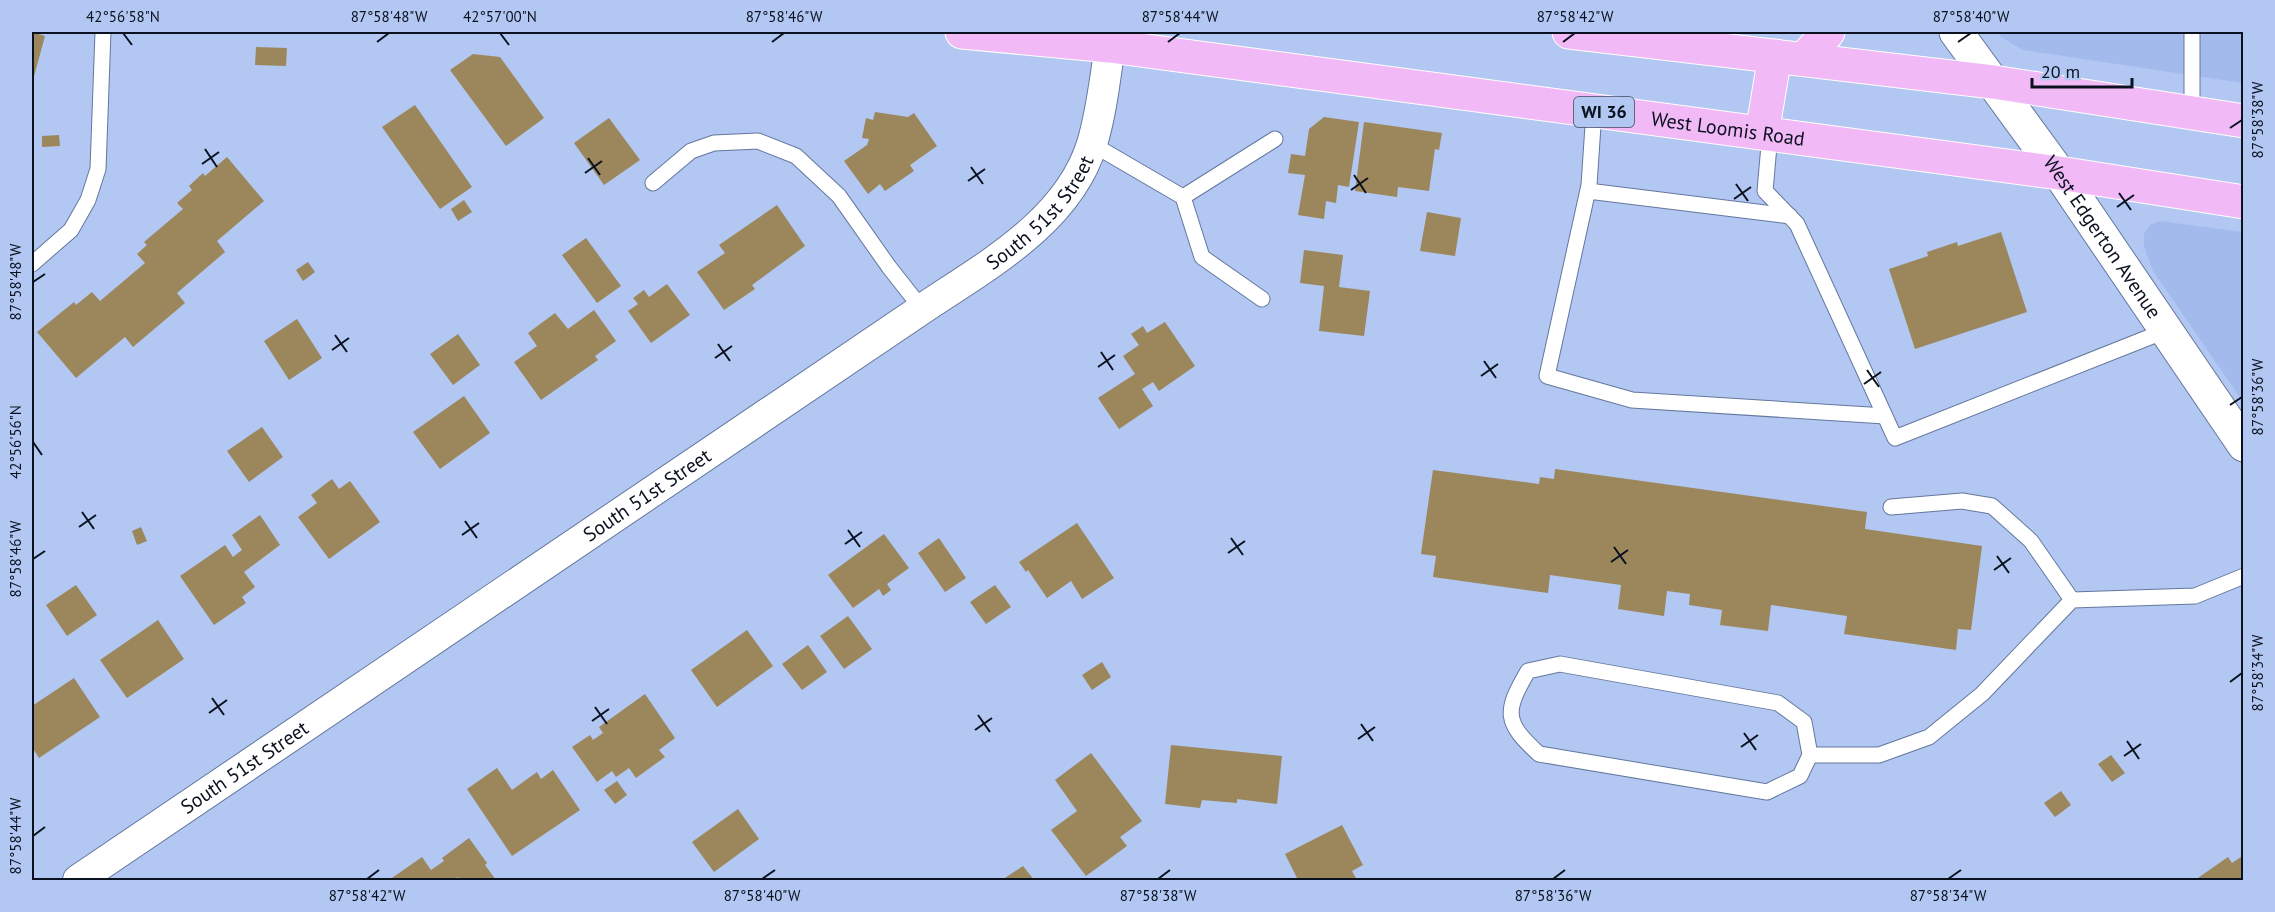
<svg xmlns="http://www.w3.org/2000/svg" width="2275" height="912" font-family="'PT Sans',sans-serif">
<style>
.built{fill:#a3bbec}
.building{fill:#9c875c}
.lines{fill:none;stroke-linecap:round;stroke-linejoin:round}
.service-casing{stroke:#64779e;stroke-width:17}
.minor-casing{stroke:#64779e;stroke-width:32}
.tertiary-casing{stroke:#64779e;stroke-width:35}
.primary-casing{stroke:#fff;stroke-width:35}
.service{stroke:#fff;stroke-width:15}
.minor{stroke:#fff;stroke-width:30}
.tertiary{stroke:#fff;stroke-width:33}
.primary{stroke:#f2b9f7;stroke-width:33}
.ticks{fill:none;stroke:#0a111f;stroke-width:2}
.labels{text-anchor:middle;stroke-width:4.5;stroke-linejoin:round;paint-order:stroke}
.shield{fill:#b2c7f2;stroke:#3c485e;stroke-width:1.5}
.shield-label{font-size:18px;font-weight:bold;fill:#0a111f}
.street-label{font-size:20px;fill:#0a111f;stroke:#b2c7f2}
.neatline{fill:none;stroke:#0a111f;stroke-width:2}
.ticks-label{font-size:15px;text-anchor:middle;fill:#0a111f}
</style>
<rect width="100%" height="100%" fill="#b2c7f2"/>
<!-- built -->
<path class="built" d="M 1998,32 L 2243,32 L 2243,83 L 2023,50 L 2001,37 Z
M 2159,221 L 2243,232 L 2243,402 L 2153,271 L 2144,247 L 2144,234 L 2150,225 Z"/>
<!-- building -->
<path class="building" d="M 32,32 L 45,36 L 32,84 Z
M 256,47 L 287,48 L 286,66 L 255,65 Z
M 473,54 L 500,57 L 544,118 L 506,146 L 450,70 Z
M 415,105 L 472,187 L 440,209 L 382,127 Z
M 875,112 L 908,117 L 914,113 L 937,146 L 910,165 L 914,171 L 885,191 L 880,184 L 868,194 L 844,161 L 867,145 L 869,139 L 862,138 L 866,118 L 873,120 Z
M 1324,117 L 1359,122 L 1349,187 L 1338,185 L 1336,203 L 1326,201 L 1324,219 L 1298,215 L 1305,175 L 1288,173 L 1291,154 L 1305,156 L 1309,129 Z
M 609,118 L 640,160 L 604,185 L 574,143 Z
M 1364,122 L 1442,133 L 1439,150 L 1435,149 L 1429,191 L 1398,187 L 1397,197 L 1355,191 Z
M 59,135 L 60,146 L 42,147 L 42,136 Z
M 227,157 L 264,201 L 217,241 L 225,252 L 177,293 L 185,303 L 133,347 L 125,337 L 76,378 L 37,332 L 74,302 L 76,305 L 92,292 L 100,301 L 145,263 L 137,254 L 147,245 L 144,242 L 183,209 L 177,203 L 192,190 L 189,186 L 203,173 L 205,176 Z
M 464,200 L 472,212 L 458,221 L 451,209 Z
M 777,205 L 805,246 L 752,285 L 755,289 L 724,310 L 697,272 L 725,253 L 719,245 Z
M 1427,212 L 1461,218 L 1455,256 L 1420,251 Z
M 2001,232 L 2027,312 L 1915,349 L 1889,269 L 1928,256 L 1927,252 L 1957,242 L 1958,246 Z
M 586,238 L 621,286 L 597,303 L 562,255 Z
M 1304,250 L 1343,255 L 1339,287 L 1370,291 L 1364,336 L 1319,331 L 1324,286 L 1300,283 Z
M 308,262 L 315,272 L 303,281 L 296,270 Z
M 667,284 L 690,315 L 651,343 L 628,311 L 638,304 L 633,298 L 644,290 L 649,297 Z
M 594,310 L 616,341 L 595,356 L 598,360 L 541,400 L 514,362 L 537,346 L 528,333 L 555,313 L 568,329 Z
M 297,319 L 322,358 L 289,380 L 264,341 Z
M 1165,322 L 1195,366 L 1159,391 L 1153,382 L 1142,389 L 1153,406 L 1119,429 L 1098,398 L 1135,374 L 1123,356 L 1139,345 L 1131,334 L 1143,326 L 1147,333 Z
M 458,334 L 480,365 L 453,385 L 430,354 Z
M 464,396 L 490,433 L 440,469 L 413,432 Z
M 262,427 L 283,457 L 249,482 L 227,451 Z
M 1555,469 L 1867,512 L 1865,529 L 1982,546 L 1971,630 L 1958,629 L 1956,650 L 1844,634 L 1847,616 L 1771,605 L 1768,631 L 1720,625 L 1722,610 L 1689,605 L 1690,594 L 1667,591 L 1664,616 L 1618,609 L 1621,585 L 1550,575 L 1548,593 L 1433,577 L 1436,556 L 1421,554 L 1433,470 L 1539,484 L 1540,477 L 1554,479 Z
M 332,479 L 339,489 L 350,481 L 380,522 L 329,559 L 298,517 L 317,503 L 311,495 Z
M 260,515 L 280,545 L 244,572 L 255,587 L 242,597 L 246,603 L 214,625 L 180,576 L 225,545 L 233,557 L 242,550 L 232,535 Z
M 1077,523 L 1114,578 L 1082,599 L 1071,581 L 1047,598 L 1028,570 L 1026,572 L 1019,562 Z
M 141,527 L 147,541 L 137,545 L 132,531 Z
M 884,534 L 909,568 L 887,584 L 891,590 L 883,596 L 879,589 L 853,608 L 828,575 Z
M 939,538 L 966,578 L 945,592 L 918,553 Z
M 76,585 L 97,615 L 67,636 L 46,605 Z
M 995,585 L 1011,607 L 986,624 L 970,602 Z
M 848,616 L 872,649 L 844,669 L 820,636 Z
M 158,620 L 184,659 L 127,698 L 100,660 Z
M 747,630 L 773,666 L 717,707 L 691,670 Z
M 808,645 L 827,672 L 802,690 L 782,664 Z
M 1102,662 L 1111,677 L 1092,690 L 1082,675 Z
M 74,678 L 100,717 L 39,758 L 32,747 L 32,706 Z
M 645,694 L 675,738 L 659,750 L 665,757 L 636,778 L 629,768 L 616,777 L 612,771 L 597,782 L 572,747 L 590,735 L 593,740 L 603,733 L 599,727 Z
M 1171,745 L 1282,756 L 1277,804 L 1237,799 L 1237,803 L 1202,800 L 1200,808 L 1165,804 Z
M 1091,753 L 1142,821 L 1120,837 L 1127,846 L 1086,876 L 1051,830 L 1077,811 L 1055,780 Z
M 2111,755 L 2125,773 L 2112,782 L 2098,764 Z
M 497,768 L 512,790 L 537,772 L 541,779 L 553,770 L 580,810 L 512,856 L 467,789 Z
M 617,781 L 627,795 L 615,804 L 604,790 Z
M 2061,791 L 2071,805 L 2055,817 L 2044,803 Z
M 738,809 L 759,839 L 714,872 L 692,842 Z
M 1342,825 L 1363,865 L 1352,871 L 1357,880 L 1298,880 L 1285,854 Z
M 469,838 L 487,863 L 485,865 L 496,880 L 460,880 L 458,877 L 453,880 L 389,880 L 422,857 L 431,870 L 444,861 L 442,858 Z
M 2244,855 L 2244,880 L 2195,880 L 2228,857 L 2232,863 Z
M 1023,866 L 1034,880 L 1002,880 Z"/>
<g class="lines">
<!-- service casing -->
<g class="service-casing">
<path id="service" d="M 1594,111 L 1589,185 L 1547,376 L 1632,400 L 1885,416
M 2192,113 L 2192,32
M 1770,134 L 1765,191 L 1797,224 L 1895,438 L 2165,331
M 1092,144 L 1183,197 L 1275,139
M 653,183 L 691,151 L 714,143 L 758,141 L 796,156 L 839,196 L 889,267 L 922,309
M 1588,191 L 1790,216
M 1183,197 L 1202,257 L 1262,299
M 32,264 L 71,230 L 88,200 L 98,169 L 103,32
M 1891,507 L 1962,501 L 1992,506 L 2031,541 L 2072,600
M 1560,664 L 1778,703 L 1804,722 L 1810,755 L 1800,776 L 1767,792 L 1539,754 C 1504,722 1504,712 1528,671 Z
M 1810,755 L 1879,755 L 1929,737 L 1982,694 L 2072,600 L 2195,596 L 2244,576"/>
</g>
<!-- minor casing -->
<g class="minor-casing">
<g id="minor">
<path id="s1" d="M 78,880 L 922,309 C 986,266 1068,222 1092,144 C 1103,107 1106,69 1112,32"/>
</g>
</g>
<!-- tertiary casing -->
<g class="tertiary-casing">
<g id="tertiary">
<path id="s2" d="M 1956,32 L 2059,173 L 2244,445"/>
</g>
</g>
<!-- primary casing -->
<g class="primary-casing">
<g id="primary">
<path id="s3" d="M 962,32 L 1110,46 L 2059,173 L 2244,202"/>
<path d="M 1569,32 L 1993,82 L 2244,121"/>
<path d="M 1804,59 L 1828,32"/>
<path d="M 1762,133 L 1775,56"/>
</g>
</g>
<!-- service -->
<use href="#service" class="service"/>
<!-- minor -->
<use href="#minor" class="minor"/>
<!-- tertiary -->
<use href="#tertiary" class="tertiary"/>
<!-- primary -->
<use href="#primary" class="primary"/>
</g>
<!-- ticks -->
<path class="ticks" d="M 123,33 L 132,45M 500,33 L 509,45M 377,42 L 389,33M 772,42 L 784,33M 1168,42 L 1180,33M 1563,42 L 1575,33M 1958,42 L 1971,33M 2230,128 L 2242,120M 205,149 L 217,167M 588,158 L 600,175M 202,164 L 219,152M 971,167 L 983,184M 585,173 L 602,161M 1354,175 L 1366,193M 968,181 L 985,169M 1736,184 L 1748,201M 1351,190 L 1368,178M 2119,193 L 2131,210M 1734,199 L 1751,187M 2117,207 L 2134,195M 33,282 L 45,274M 335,335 L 347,352M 718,344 L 730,361M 332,350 L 349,338M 1101,352 L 1113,370M 715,358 L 732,346M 1484,361 L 1496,378M 1098,367 L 1115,355M 1867,370 L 1879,387M 1481,376 L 1498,364M 1864,384 L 1881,372M 2230,405 L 2242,397M 33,442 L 42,455M 82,512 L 94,529M 465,521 L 477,538M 79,527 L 96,515M 848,530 L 860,547M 462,535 L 479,523M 1231,538 L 1243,555M 845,544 L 862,532M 1614,547 L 1626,564M 1228,553 L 1245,541M 1997,556 L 2009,573M 33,559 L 45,551M 1611,562 L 1628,550M 1994,570 L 2011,558M 2230,682 L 2242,673M 212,698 L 224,715M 595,707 L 607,724M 209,713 L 227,700M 978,715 L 990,732M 592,721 L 609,709M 1361,724 L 1373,741M 975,730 L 992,718M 1744,733 L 1756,750M 1358,739 L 1375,727M 2127,741 L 2139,759M 1741,747 L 1758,735M 2124,756 L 2141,744M 33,836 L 45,827M 367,879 L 379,870M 762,879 L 775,870M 1158,879 L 1170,870M 1553,879 L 1565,870M 1948,879 L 1961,870"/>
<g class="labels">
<!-- shield labels -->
<rect class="shield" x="1574" y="97" width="60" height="30" rx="4.5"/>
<g class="shield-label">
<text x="1604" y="118">WI 36</text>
</g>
<!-- street labels -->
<g class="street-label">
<text dy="7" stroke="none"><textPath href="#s3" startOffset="772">West Loomis Road</textPath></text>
<text dy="7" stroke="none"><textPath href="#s1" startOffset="1173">South 51st Street</textPath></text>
<text dy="7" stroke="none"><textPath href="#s2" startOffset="252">West Edgerton Avenue</textPath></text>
<text dy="7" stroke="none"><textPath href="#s1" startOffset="687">South 51st Street</textPath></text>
<text dy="7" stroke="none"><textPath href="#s1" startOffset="201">South 51st Street</textPath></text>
</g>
</g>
<!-- border -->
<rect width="2275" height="912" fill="none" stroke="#b2c7f2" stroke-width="66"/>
<!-- scale -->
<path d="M2032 78v9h100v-9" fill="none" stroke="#0a111f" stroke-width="3"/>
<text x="2041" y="78" font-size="18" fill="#0a111f" stroke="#b2c7f2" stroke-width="4.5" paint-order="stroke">20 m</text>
<rect x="33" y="33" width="2209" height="846" class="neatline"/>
<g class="ticks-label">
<text x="123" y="22">42°56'58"N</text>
<text x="389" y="22">87°58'48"W</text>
<text x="500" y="22">42°57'00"N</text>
<text x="784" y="22">87°58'46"W</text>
<text x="1180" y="22">87°58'44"W</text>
<text x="1575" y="22">87°58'42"W</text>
<text x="1971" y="22">87°58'40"W</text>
<text transform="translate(2258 120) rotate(-90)" y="5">87°58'38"W</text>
<text transform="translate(16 282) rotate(-90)" y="5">87°58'48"W</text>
<text transform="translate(2258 397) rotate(-90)" y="5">87°58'36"W</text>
<text transform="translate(16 442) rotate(-90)" y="5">42°56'56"N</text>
<text transform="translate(16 559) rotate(-90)" y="5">87°58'46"W</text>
<text transform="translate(2258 673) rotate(-90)" y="5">87°58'34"W</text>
<text transform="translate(16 836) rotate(-90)" y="5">87°58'44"W</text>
<text x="367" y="901">87°58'42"W</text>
<text x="762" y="901">87°58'40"W</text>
<text x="1158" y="901">87°58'38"W</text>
<text x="1553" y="901">87°58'36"W</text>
<text x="1948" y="901">87°58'34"W</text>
</g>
</svg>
